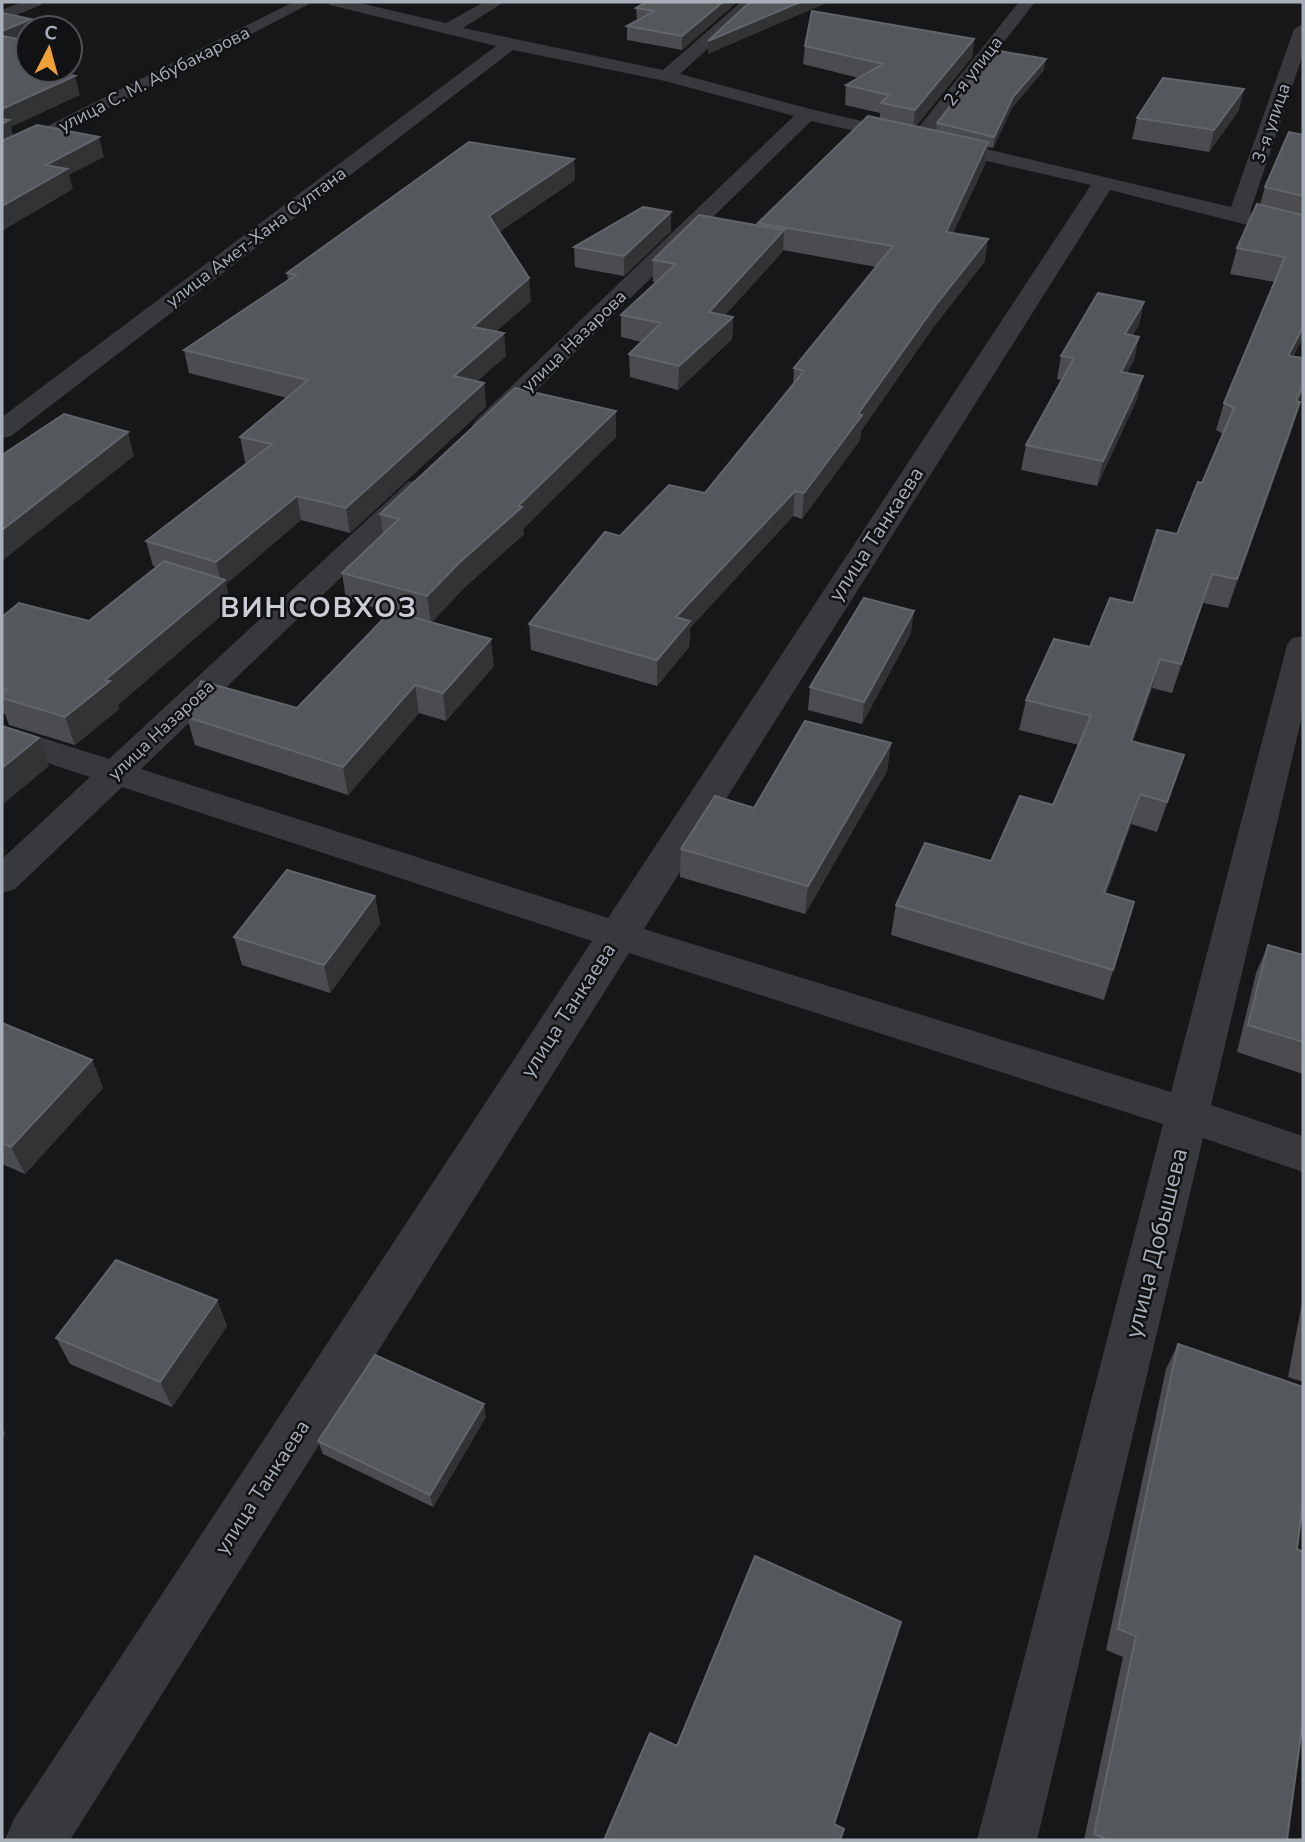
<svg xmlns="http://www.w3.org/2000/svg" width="1305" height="1842" font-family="'Nunito Sans',sans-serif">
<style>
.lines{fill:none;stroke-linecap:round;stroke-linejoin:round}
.minor{fill:#37393d;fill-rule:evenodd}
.wall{fill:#4a4c50}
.shaded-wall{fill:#313335}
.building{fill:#54575b;stroke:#62656a;stroke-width:2}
.labels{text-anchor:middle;stroke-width:5;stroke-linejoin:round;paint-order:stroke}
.far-street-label{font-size:18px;fill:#a9afb8;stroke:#111213}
.street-label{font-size:21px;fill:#a9afb8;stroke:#111213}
.near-street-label{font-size:24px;fill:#a9afb8;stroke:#111213}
.district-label{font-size:28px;font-weight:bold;letter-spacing:2px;fill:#cacdd4;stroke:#111213}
</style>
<rect width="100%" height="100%" fill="#161718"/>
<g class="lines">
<!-- minor -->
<path class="minor" d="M 22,2 L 43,2 L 41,5 L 2,21 L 2,10 Z
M 293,2 L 313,2 L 2,163 L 2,149 Z
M 328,2 L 355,2 L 446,23 L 484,2 L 504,2 L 463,28 L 663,70 L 741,2 L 759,2 L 680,74 L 810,109 L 914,133 L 1019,2 L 1035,2 L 931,136 L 1231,207 L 1294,29 L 1303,24 L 1303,54 L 1250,212 L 1303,225 L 1303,239 L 1110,190 L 644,929 L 1171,1092 L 1287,645 L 1292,638 L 1303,636 L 1303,712 L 1211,1105 L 1303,1136 L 1303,1172 L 1203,1138 L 1037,1840 L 977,1840 L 1163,1124 L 629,953 L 70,1840 L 5,1840 L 14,1819 L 592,941 L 122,787 L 15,889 L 2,893 L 2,859 L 90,777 L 2,748 L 2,725 L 109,759 L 408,482 L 418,480 L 428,482 L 432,488 L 428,494 L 141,769 L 608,918 L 1091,185 L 811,121 L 494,432 L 485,434 L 476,432 L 472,426 L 476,420 L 794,116 L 665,81 L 513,50 L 11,436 L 2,438 L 2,417 L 496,46 L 330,5 Z"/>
</g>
<!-- wall -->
<path class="wall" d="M 737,2 L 682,50 L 627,40 L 627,26 L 637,21 L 636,8 Z
M 974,39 L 972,57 L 916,126 L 936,131 L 937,123 L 1044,70 L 1012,108 L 993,148 L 988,147 L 985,164 L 953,233 L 985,261 L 932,329 L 861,431 L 860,440 L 802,519 L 793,516 L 690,628 L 689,647 L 657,686 L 531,650 L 529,624 L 620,536 L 705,493 L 793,385 L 794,368 L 876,267 L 783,250 L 783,251 L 725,315 L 733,317 L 732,339 L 678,390 L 630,377 L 629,354 L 642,342 L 621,337 L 621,315 L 656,282 L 653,282 L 653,260 L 758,225 L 758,223 L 880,118 L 880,113 L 845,105 L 846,85 L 859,78 L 803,64 L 805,46 Z
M 1239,110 L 1209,152 L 1132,139 L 1137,118 Z
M 1303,135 L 1303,337 L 1293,357 L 1299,402 L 1300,402 L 1228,608 L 1203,603 L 1172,693 L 1152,688 L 1133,741 L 1184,755 L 1157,832 L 1131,824 L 1106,894 L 1134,902 L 1104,1000 L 891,935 L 896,905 L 991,861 L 1053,805 L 1079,745 L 1019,730 L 1026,700 L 1090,647 L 1133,603 L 1177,534 L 1202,483 L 1223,434 L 1216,430 L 1224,403 L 1275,282 L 1230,274 L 1237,248 L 1260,204 L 1265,187 Z
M 574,159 L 575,180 L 499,232 L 531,301 L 496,331 L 506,356 L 477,381 L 484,383 L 486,407 L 350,533 L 301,520 L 226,584 L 231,607 L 118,705 L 119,709 L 75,745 L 9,725 L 5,714 L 2,713 L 2,617 L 89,621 L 156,567 L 153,566 L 146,541 L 249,462 L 245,462 L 240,437 L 287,398 L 189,373 L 184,350 L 288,281 L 287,273 Z
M 671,212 L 671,231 L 624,276 L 575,267 L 574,247 Z
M 1144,302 L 1139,325 L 1132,336 L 1139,337 L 1134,360 L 1127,373 L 1137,399 L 1097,486 L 1021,470 L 1026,445 L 1062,380 L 1057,379 L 1061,356 Z
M 616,437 L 523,529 L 524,534 L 463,589 L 432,622 L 494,666 L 446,721 L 419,713 L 348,795 L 195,745 L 187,717 L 297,708 L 390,612 L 346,600 L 342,573 L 383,534 L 380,514 Z
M 911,633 L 862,724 L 808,710 L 810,687 Z
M 891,743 L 887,771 L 805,914 L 680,877 L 681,849 L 754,808 Z
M 375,896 L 380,924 L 330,993 L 242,965 L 234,937 Z
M 1268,945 L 1303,955 L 1303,1074 L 1237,1052 L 1256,973 Z
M 2,1023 L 92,1060 L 103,1088 L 25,1174 L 2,1164 Z
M 1303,1297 L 1303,1382 L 1288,1377 Z
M 217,1300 L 227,1326 L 172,1407 L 70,1364 L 56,1338 Z
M 1178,1344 L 1297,1549 L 1287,1840 L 1084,1840 L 1123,1657 L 1106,1650 L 1166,1369 Z
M 486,1417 L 433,1507 L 323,1454 L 318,1441 Z"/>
<!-- shaded-wall -->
<path class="shaded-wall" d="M 723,2 L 737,2 L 682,50 L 682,36 Z
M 800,2 L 829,2 L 708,54 L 708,41 Z
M 31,19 L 34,28 L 28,28 L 28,41 L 2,52 L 2,31 Z
M 974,39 L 972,57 L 913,130 L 915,110 Z
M 70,50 L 74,67 L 70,69 Z
M 1046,59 L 1044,70 L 1012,108 L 993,148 L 994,137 L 1013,97 Z
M 28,70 L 67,70 L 32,86 Z
M 75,76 L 80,95 L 11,127 L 14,140 L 2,148 L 2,109 Z
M 1244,89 L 1239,110 L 1209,152 L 1214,130 Z
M 99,137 L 104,157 L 69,175 L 73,189 L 2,231 L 2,206 L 46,165 Z
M 988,142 L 985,164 L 943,254 L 946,232 Z
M 574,159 L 575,180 L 490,238 L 489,216 Z
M 671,212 L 671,231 L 624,276 L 624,256 Z
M 784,230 L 783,251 L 708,334 L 709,312 Z
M 988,239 L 985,261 L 932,329 L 861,431 L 860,440 L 802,519 L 804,493 L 858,414 L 935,306 Z
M 529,278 L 531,301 L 475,350 L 473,327 Z
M 1144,302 L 1139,325 L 1120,357 L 1125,334 Z
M 733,317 L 732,339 L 678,390 L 679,366 Z
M 1303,327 L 1303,337 L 1280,382 L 1288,356 Z
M 504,333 L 506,356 L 456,400 L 454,376 Z
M 1139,337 L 1134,360 L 1115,395 L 1121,372 Z
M 1143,376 L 1137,399 L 1097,486 L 1103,461 Z
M 484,383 L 486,407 L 350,533 L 346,508 Z
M 1303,385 L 1303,392 L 1288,429 L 1296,401 Z
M 1300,402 L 1292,430 L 1228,608 L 1237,579 Z
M 616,411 L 616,437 L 523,529 L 524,534 L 463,589 L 431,623 L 427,596 L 460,562 Z
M 128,432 L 134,456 L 2,561 L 2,530 Z
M 795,491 L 793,516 L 690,628 L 689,647 L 657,686 L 657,660 L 676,617 Z
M 297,496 L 301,520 L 226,584 L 231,607 L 118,705 L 119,709 L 75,745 L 65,717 L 105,680 L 221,583 L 216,562 Z
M 1212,574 L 1203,603 L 1172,693 L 1181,664 Z
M 914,611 L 911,633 L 862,724 L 864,702 Z
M 491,639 L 494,666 L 446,721 L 443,693 Z
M 1160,659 L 1152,688 L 1123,770 L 1131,741 Z
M 415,685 L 419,713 L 348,795 L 343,767 Z
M 39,738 L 49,766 L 2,805 L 2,768 Z
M 891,743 L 887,771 L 805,914 L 808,886 Z
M 1184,755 L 1174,785 L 1157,832 L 1167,802 Z
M 1140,794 L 1131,824 L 1095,923 L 1104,893 Z
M 375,896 L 380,924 L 330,993 L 324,965 Z
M 92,1060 L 103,1088 L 25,1174 L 11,1147 Z
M 217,1300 L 227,1326 L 172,1407 L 160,1382 Z
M 484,1404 L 486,1417 L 433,1507 L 430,1495 Z
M 2,1427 L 6,1434 L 2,1438 Z"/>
<!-- building -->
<path class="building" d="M 646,2 L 723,2 L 682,36 L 627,26 L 654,11 L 636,8 Z
M 750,2 L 800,2 L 708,41 Z
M 812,11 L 974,39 L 915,110 L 881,103 L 889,95 L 846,85 L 883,64 L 805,46 Z
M 2,13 L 31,19 L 2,31 Z
M 2,36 L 28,41 L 28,70 L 43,70 L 75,76 L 2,109 Z
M 994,50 L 1046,59 L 1013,97 L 994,137 L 937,123 Z
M 1163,78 L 1244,89 L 1214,130 L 1137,118 Z
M 868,116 L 988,142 L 946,232 L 988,239 L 935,306 L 858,414 L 862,415 L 804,493 L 795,491 L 676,617 L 690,621 L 657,660 L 529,624 L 605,532 L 620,536 L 669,485 L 705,493 L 804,371 L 794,368 L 893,246 L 758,223 Z
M 2,119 L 9,120 L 2,124 Z
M 37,125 L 99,137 L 46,165 L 67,169 L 2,206 L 2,141 Z
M 1289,132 L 1303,135 L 1303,196 L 1265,187 Z
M 469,142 L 574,159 L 489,216 L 529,278 L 473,327 L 504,333 L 454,376 L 484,383 L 346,508 L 297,496 L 216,562 L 146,541 L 272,444 L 240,437 L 308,380 L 184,350 L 296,275 L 287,273 Z
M 1257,204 L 1303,215 L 1303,327 L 1288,356 L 1303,358 L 1303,385 L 1296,401 L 1300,402 L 1237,579 L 1212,574 L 1181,664 L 1160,659 L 1131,741 L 1184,755 L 1167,802 L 1140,794 L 1104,893 L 1134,902 L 1113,970 L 896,905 L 925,843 L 991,861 L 1020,796 L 1053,805 L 1091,716 L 1026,700 L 1054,639 L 1090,647 L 1110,598 L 1133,603 L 1157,530 L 1177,534 L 1198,482 L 1202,483 L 1234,408 L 1224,403 L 1285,257 L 1237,248 Z
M 643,207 L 671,212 L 624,256 L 574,247 Z
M 699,215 L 784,230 L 709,312 L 733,317 L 679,366 L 629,354 L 661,323 L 621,315 L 676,264 L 653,260 Z
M 1098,293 L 1144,302 L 1125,334 L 1139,337 L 1121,372 L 1143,376 L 1103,461 L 1026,445 L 1074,358 L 1061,356 Z
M 515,388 L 616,411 L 518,506 L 522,507 L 460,562 L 427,596 L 342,573 L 399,519 L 380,514 Z
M 64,414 L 128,432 L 2,530 L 2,455 Z
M 164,561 L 225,580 L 105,680 L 110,681 L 65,717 L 2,698 L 2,695 L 7,690 L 2,689 L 2,617 L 19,603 L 89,621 Z
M 864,598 L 914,611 L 864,702 L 810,687 Z
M 391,611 L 491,639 L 443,693 L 415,685 L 343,767 L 187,717 L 201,681 L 297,708 Z
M 805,721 L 891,743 L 808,886 L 681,849 L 715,796 L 754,808 Z
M 2,726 L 39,738 L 2,768 Z
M 287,870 L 375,896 L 324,965 L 234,937 Z
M 1268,945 L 1303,955 L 1303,1042 L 1248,1025 Z
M 2,1023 L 92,1060 L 11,1147 L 2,1143 Z
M 116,1260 L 217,1300 L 160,1382 L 56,1338 Z
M 1178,1344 L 1303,1387 L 1303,1501 L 1297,1549 L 1303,1552 L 1303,1719 L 1287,1840 L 1108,1840 L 1094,1834 L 1136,1636 L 1118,1629 Z
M 375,1355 L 484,1404 L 430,1495 L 318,1441 Z
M 755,1556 L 901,1622 L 834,1824 L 844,1829 L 840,1840 L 604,1840 L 650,1733 L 677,1746 Z"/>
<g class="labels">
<!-- far-street labels -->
<g class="far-street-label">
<text transform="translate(973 71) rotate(-52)" y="6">2-я улица</text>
<text transform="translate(154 79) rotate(-27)" y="6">улица С. М. Абубакарова</text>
<text transform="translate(1271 123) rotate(-71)" y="6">3-я улица</text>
<text transform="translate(256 237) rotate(-37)" y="6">улица Амет-Хана Султана</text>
<text transform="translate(574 341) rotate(-44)" y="6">улица Назарова</text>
<text transform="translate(161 730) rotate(-43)" y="6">улица Назарова</text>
</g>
<!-- street labels -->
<g class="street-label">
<text transform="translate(876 534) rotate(-57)" y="7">улица Танкаева</text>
<text transform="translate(568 1010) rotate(-57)" y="7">улица Танкаева</text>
<text transform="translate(262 1487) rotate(-57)" y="7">улица Танкаева</text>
</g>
<!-- near-street labels -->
<g class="near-street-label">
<text transform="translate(1156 1243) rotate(-76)" y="8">улица Добышева</text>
</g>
<!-- district labels -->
<g class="district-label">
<text x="319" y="617">ВИНСОВХОЗ</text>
</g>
</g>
<!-- border -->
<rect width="1305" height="1842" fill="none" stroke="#a9afb8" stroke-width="7"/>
<!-- north arrow -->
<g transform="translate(49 49) rotate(6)"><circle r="33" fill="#111213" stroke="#4e5155" stroke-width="2"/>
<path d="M0-5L12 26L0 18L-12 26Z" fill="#efa138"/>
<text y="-10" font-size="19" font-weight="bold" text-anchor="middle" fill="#a9afb8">С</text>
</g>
</svg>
